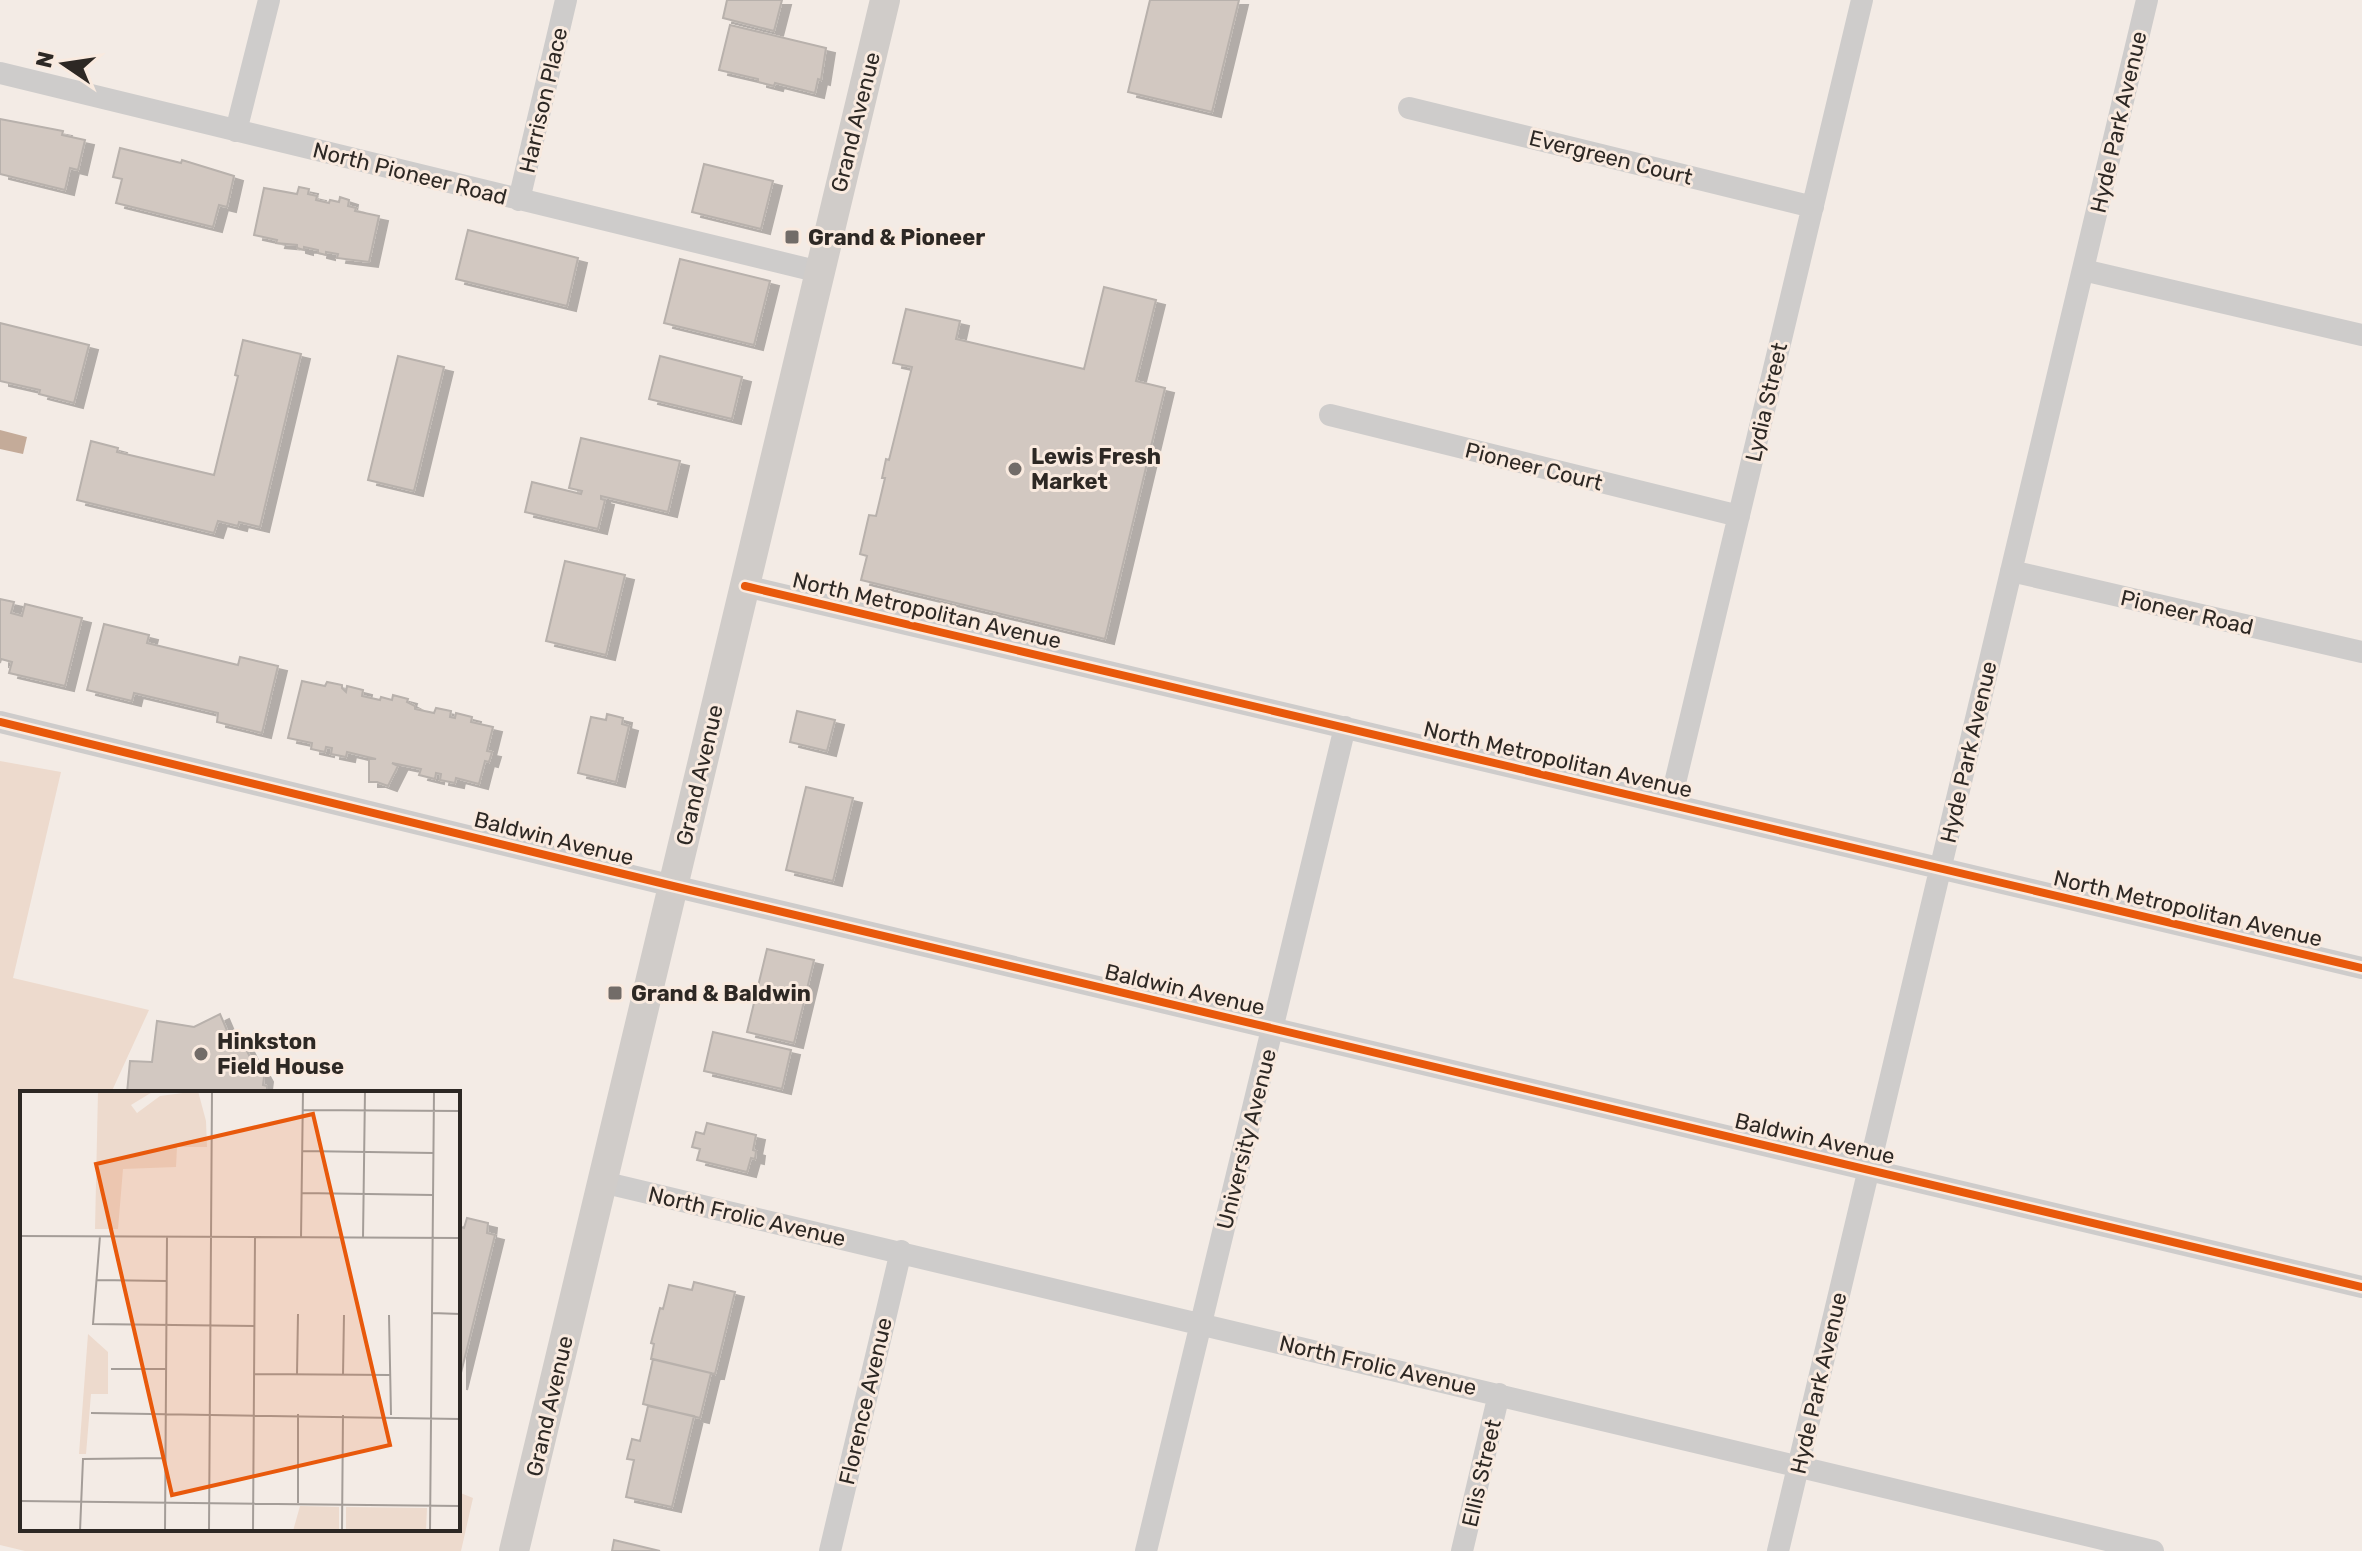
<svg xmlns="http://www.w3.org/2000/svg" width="2362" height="1551" font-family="Rubik,sans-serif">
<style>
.green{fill:#eddacd}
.water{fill:#c4ab99}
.building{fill:#d2c8c1;stroke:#b8b1ac;stroke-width:2;filter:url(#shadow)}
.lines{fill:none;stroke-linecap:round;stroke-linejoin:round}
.minor{stroke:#cecccb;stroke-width:22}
.secondary{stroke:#d0ccc9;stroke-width:30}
.cycleway-casing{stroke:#f9eadf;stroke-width:13}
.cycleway{stroke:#e8590c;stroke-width:8}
.poi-dot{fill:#726c68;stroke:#f9eadf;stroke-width:3}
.labels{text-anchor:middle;stroke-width:6;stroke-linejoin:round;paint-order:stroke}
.street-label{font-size:22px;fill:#2d2824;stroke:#f9eadf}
.poi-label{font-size:22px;font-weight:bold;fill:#2d2824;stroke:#f9eadf;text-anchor:start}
.inset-road{fill:none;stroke:#a49d98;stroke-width:2}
.view{fill:#e8590c;fill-opacity:0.15;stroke:#e8590c;stroke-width:4}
.inset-edge{fill:none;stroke:#2d2824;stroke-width:4}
</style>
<defs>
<filter id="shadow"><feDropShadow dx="9" dy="5" stdDeviation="0" flood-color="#0004"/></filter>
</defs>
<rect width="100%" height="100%" fill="#f3ebe5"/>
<!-- green -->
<path class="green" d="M 0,761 L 61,772 L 13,978 L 149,1010 L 111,1093 L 22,1093 L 22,1529 L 458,1529 L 458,1492 L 473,1498 L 461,1551 L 25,1551 L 0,1545 Z"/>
<!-- water -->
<path class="water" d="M 0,430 L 27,437 L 23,454 L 0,449 Z"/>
<!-- building -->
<path class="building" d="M 727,0 L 782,0 L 774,31 L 723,18 Z
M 1150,0 L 1239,0 L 1212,112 L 1128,92 Z
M 730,25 L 826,48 L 821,80 L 818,79 L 815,93 L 775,83 L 774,86 L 758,82 L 758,79 L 719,70 Z
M 0,119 L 63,131 L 62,135 L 85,140 L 78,170 L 70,168 L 65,190 L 0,174 Z
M 120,148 L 181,163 L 182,160 L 234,176 L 227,207 L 219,205 L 213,227 L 116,203 L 122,179 L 113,177 Z
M 704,164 L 773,181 L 761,229 L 692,212 Z
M 299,187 L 309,189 L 308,194 L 317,196 L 316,200 L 329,203 L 330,200 L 339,202 L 340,197 L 349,200 L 348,206 L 356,208 L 355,211 L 379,216 L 369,262 L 337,258 L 338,254 L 326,252 L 326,255 L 318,253 L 318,250 L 304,247 L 304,250 L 297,248 L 297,245 L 276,243 L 277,240 L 254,235 L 264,188 L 297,194 Z
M 468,230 L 578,258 L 567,306 L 456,279 Z
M 680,259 L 770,281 L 754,345 L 664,323 Z
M 1104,287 L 1156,300 L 1136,381 L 1165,388 L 1105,639 L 861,580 L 867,556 L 860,554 L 869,515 L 876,516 L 885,478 L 882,478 L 886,459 L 889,460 L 912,367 L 893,363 L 906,309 L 960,321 L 956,339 L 1084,369 Z
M 0,323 L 89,345 L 74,403 L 39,394 L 40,390 L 0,381 Z
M 243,340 L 301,354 L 260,527 L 239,522 L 238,526 L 218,521 L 214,533 L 77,500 L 91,441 L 118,448 L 117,452 L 214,475 L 238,376 L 235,375 Z
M 398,356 L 444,367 L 414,491 L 368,480 Z
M 660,356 L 742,377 L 732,419 L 649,399 Z
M 581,438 L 680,461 L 668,512 L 601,496 L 601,499 L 605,500 L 598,529 L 525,512 L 532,482 L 581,494 L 582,491 L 569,488 Z
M 565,561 L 625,575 L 606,655 L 546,641 Z
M 0,599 L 14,602 L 11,613 L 22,616 L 25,604 L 82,618 L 65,686 L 9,673 L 12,662 L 1,659 L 0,663 Z
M 104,624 L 149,635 L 147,643 L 238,665 L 240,657 L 278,666 L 262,733 L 217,722 L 218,713 L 134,693 L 132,701 L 87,690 Z
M 302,681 L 325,686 L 327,682 L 342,685 L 342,688 L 346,692 L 347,686 L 363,690 L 362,696 L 380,700 L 381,697 L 392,700 L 393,695 L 408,699 L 407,702 L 415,706 L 415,709 L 434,713 L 436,708 L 451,711 L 450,717 L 455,718 L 456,713 L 472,717 L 471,722 L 493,727 L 487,751 L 492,752 L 489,762 L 485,761 L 479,784 L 456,778 L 455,783 L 440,780 L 441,774 L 436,773 L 435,779 L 419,775 L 421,769 L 392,763 L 398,766 L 388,786 L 377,782 L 369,782 L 369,759 L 376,759 L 347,752 L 346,757 L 331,754 L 332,748 L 326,747 L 325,752 L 311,749 L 312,743 L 288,738 Z
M 797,711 L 835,720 L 827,751 L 790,742 Z
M 607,714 L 623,718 L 622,724 L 629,726 L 616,782 L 578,773 L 591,717 L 606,720 Z
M 806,787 L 853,798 L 833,881 L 786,870 Z
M 767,949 L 814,960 L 794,1043 L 747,1032 Z
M 220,1014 L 234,1047 L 243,1043 L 255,1067 L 258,1066 L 264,1077 L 263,1085 L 267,1086 L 267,1093 L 127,1093 L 130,1061 L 152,1062 L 157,1021 L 194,1027 Z
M 713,1032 L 791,1050 L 782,1089 L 704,1071 Z
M 707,1123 L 756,1135 L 753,1150 L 756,1151 L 755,1159 L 751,1158 L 747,1172 L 697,1160 L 700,1149 L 692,1147 L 696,1132 L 704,1134 Z
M 467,1218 L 488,1223 L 487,1233 L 495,1235 L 458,1385 L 458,1226 L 464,1228 Z
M 694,1282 L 735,1292 L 715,1374 L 651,1359 L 654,1344 L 651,1343 L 660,1308 L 663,1309 L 669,1285 L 692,1290 Z
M 653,1359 L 711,1373 L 700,1418 L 643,1404 Z
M 648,1406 L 694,1416 L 672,1507 L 626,1497 L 634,1460 L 627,1459 L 632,1439 L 640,1441 Z
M 614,1540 L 660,1551 L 612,1551 Z"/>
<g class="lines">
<!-- minor -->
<path class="minor" d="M 0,73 L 820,272
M 1409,108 L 1813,207
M 236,131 L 269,0
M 519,200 L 566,0
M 2083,270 L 2362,335
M 1330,415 L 1739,516
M 2011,571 L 2362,652
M 745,586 L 2362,968
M 0,722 L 673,886 L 2362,1287
M 1670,804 L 1862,0
M 602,1182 L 2153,1551
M 830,1551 L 901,1251
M 1146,1551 L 1345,727
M 1462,1551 L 1499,1394
M 1778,1551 L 2147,0"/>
<!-- secondary -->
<path class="secondary" d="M 514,1551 L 885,0"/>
<!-- cycleway casing -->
<g class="cycleway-casing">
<path id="cycleway" d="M 745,586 L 2362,968
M 0,722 L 673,886 L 2362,1287"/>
</g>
<!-- cycleway -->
<use href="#cycleway" class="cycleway"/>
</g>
<!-- markers -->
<g class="poi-dot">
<rect x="784" y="229" width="16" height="16" rx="4"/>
<circle cx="1015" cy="469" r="8"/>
<rect x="607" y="985" width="16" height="16" rx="4"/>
<circle cx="201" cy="1054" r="8"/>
</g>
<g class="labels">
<!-- street labels -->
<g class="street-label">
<text transform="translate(543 100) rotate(-77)" y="8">Harrison Place</text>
<text transform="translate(855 122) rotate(-76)" y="8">Grand Avenue</text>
<text transform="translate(2118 122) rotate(-77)" y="8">Hyde Park Avenue</text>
<text transform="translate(1611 157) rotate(14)" y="8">Evergreen Court</text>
<text transform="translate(410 173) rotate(14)" y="8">North Pioneer Road</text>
<text transform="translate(1766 402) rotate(-77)" y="8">Lydia Street</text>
<text transform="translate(1534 466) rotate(14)" y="8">Pioneer Court</text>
<text transform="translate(927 610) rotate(13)" y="8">North Metropolitan Avenue</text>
<text transform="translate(2187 612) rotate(13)" y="8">Pioneer Road</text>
<text transform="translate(1968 752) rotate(-77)" y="8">Hyde Park Avenue</text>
<text transform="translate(1558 759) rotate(13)" y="8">North Metropolitan Avenue</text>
<text transform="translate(699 775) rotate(-77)" y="8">Grand Avenue</text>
<text transform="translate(554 838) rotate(14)" y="8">Baldwin Avenue</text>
<text transform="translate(2188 908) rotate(13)" y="8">North Metropolitan Avenue</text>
<text transform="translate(1185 989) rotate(13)" y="8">Baldwin Avenue</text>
<text transform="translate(1815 1138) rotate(13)" y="8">Baldwin Avenue</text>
<text transform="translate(1246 1139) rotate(-76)" y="8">University Avenue</text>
<text transform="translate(747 1216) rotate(13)" y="8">North Frolic Avenue</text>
<text transform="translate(1378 1365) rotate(13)" y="8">North Frolic Avenue</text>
<text transform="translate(1818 1383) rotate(-77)" y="8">Hyde Park Avenue</text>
<text transform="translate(865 1401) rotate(-77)" y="8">Florence Avenue</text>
<text transform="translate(549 1406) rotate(-77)" y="8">Grand Avenue</text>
<text transform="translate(1481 1473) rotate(-77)" y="8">Ellis Street</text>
</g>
<!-- poi labels -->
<g class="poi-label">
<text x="808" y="245">Grand &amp; Pioneer</text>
<text x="1031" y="464">Lewis Fresh<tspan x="1031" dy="25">Market</tspan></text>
<text x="631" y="1001">Grand &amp; Baldwin</text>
<text x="217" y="1049">Hinkston<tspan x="217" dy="25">Field House</tspan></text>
</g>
</g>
<!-- overview -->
<g transform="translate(20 1091)">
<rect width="440" height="440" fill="#f3ebe5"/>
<path d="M 78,0 L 134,0 L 111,14 L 117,22 L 140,5 L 178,0 L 186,30 L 187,56 L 157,56 L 156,76 L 103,78 L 98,138 L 75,138 ZM 68,243 L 88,261 L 88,303 L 71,303 L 66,363 L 59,363 ZM 280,415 L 319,416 L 319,440 L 273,440 ZM 326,416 L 407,417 L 406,440 L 326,440 Z" fill="#eddacd"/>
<path class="inset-road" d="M 283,19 L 440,20M 283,60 L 414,62M 282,102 L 413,104M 0,145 L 440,147M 80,145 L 73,233 L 235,235M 281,147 L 283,0M 343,147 L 345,0M 77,189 L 147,190M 412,222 L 440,223M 369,224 L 371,324M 91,278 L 146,278M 235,283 L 370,284M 277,283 L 278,223M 323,284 L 324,224M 71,322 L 440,328M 278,323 L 278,412M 0,410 L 440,415M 60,440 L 63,368 L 145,367M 145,440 L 147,145M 189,440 L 192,0M 233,440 L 235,146M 322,440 L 323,324M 410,440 L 414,0"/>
<path class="view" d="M 293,23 L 370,354 L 152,404 L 76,73 Z"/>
<rect width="440" height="440" class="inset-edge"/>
</g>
<!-- north arrow -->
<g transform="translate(64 64) rotate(283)" stroke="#f9eadf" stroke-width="6" paint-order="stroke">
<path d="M0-6L14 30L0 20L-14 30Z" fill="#2d2824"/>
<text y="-12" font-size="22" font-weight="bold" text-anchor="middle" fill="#2d2824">N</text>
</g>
</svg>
